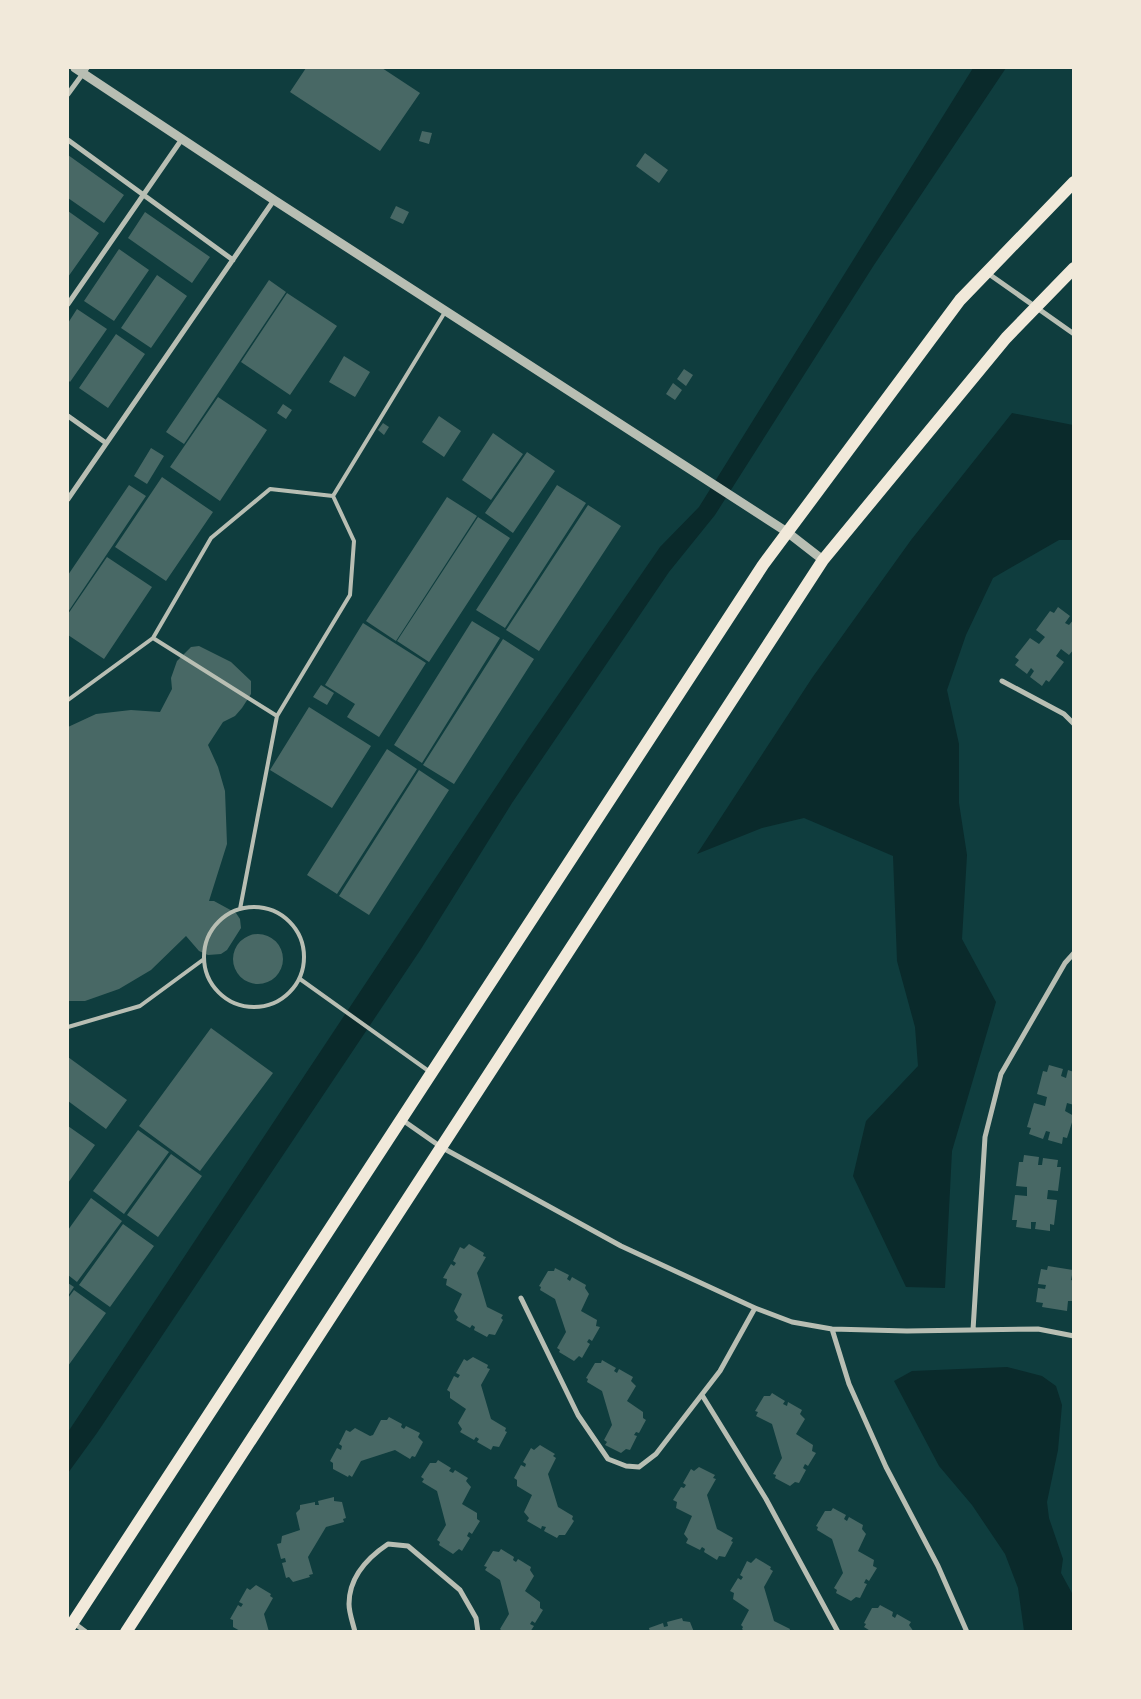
<svg xmlns="http://www.w3.org/2000/svg" width="1141" height="1699" font-family="'IBM Plex Sans',sans-serif">
<style>
.water{fill:#0a2a2b}
.building{fill:#486865}
.lines{fill:none;stroke-linecap:round;stroke-linejoin:round}
.service{stroke:#b8beb3;stroke-width:4}
.minor{stroke:#b8beb3;stroke-width:5}
.tertiary{stroke:#b8beb3;stroke-width:9}
.primary{stroke:#f1e9da;stroke-width:12}
</style>
<rect width="100%" height="100%" fill="#0f3d3e"/>
<!-- water -->
<path class="water" d="M 973,68 L 1006,68 L 874,265 L 715,515 L 669,572 L 512,803 L 421,949 L 97,1433 L 68,1473 L 68,1432 L 529,737 L 660,547 L 699,507 Z
M 1012,413 L 1073,425 L 1073,540 L 1059,540 L 993,578 L 966,635 L 947,690 L 959,744 L 959,803 L 967,855 L 962,939 L 996,1002 L 952,1151 L 945,1288 L 906,1287 L 853,1176 L 866,1121 L 918,1066 L 915,1027 L 897,961 L 893,856 L 804,818 L 762,828 L 697,854 L 812,678 L 911,540 Z
M 1007,1367 L 1042,1376 L 1056,1386 L 1062,1405 L 1058,1450 L 1047,1502 L 1049,1518 L 1063,1559 L 1061,1573 L 1073,1595 L 1073,1631 L 1024,1631 L 1018,1588 L 1005,1554 L 972,1505 L 939,1466 L 894,1381 L 912,1371 Z"/>
<!-- building -->
<path class="building" d="M 306,68 L 382,68 L 420,93 L 380,151 L 290,92 Z
M 422,131 L 432,133 L 429,144 L 419,141 Z
M 645,153 L 668,170 L 659,183 L 636,166 Z
M 68,155 L 124,195 L 104,223 L 68,198 Z
M 396,206 L 409,212 L 403,224 L 390,218 Z
M 68,211 L 99,233 L 68,277 Z
M 145,212 L 210,257 L 192,283 L 128,238 Z
M 119,249 L 149,270 L 114,321 L 84,301 Z
M 157,275 L 187,296 L 151,348 L 121,328 Z
M 269,280 L 286,292 L 184,444 L 166,432 Z
M 287,293 L 337,326 L 290,395 L 241,362 Z
M 77,309 L 107,329 L 70,382 L 68,380 L 68,323 Z
M 116,334 L 145,354 L 108,408 L 79,388 Z
M 344,356 L 370,372 L 355,397 L 329,382 Z
M 684,369 L 693,375 L 686,386 L 677,379 Z
M 673,383 L 682,390 L 675,400 L 666,394 Z
M 218,397 L 267,430 L 220,501 L 170,467 Z
M 283,404 L 292,410 L 286,419 L 277,413 Z
M 439,416 L 461,431 L 444,457 L 422,442 Z
M 383,423 L 389,427 L 384,435 L 378,430 Z
M 493,433 L 523,454 L 491,500 L 462,480 Z
M 151,448 L 164,456 L 147,484 L 134,476 Z
M 527,452 L 555,471 L 513,533 L 485,513 Z
M 162,477 L 213,512 L 166,581 L 115,547 Z
M 129,485 L 146,496 L 68,612 L 68,575 Z
M 557,485 L 586,503 L 505,628 L 476,610 Z
M 447,497 L 477,516 L 396,641 L 366,621 Z
M 588,505 L 621,526 L 539,651 L 506,630 Z
M 478,517 L 510,538 L 429,662 L 397,641 Z
M 107,557 L 152,587 L 104,659 L 68,635 L 68,614 Z
M 1058,607 L 1070,616 L 1065,623 L 1069,625 L 1074,619 L 1074,649 L 1069,655 L 1061,649 L 1056,656 L 1064,662 L 1049,682 L 1046,680 L 1042,686 L 1030,677 L 1034,671 L 1031,668 L 1027,674 L 1015,665 L 1019,660 L 1015,657 L 1030,638 L 1039,644 L 1045,637 L 1036,630 L 1050,611 L 1054,613 Z
M 472,621 L 500,638 L 422,763 L 394,745 Z
M 363,623 L 426,663 L 379,737 L 347,717 L 355,704 L 325,685 Z
M 503,639 L 534,659 L 454,784 L 423,765 Z
M 199,646 L 231,662 L 251,681 L 251,694 L 242,708 L 235,716 L 223,722 L 208,745 L 218,767 L 225,791 L 227,844 L 209,901 L 214,901 L 236,913 L 240,919 L 241,928 L 227,950 L 221,954 L 208,955 L 199,951 L 186,936 L 151,970 L 119,989 L 85,1001 L 68,1001 L 68,727 L 96,714 L 131,710 L 160,712 L 172,689 L 171,678 L 177,661 L 191,647 Z
M 321,685 L 334,693 L 327,705 L 313,697 Z
M 309,707 L 371,746 L 332,808 L 270,770 Z
M 387,749 L 417,769 L 337,894 L 307,875 Z
M 419,770 L 449,790 L 369,915 L 339,896 Z
M233 959a25 25 0 1 1 50 0a25 25 0 1 1-50 0Z
M 211,1028 L 273,1073 L 200,1171 L 139,1126 Z
M 68,1057 L 127,1100 L 106,1129 L 68,1101 Z
M 1049,1065 L 1063,1069 L 1061,1076 L 1066,1078 L 1068,1070 L 1074,1072 L 1074,1105 L 1067,1103 L 1065,1111 L 1074,1116 L 1067,1138 L 1063,1137 L 1062,1144 L 1048,1140 L 1050,1132 L 1046,1131 L 1043,1139 L 1029,1134 L 1031,1128 L 1027,1127 L 1034,1103 L 1045,1106 L 1047,1097 L 1037,1094 L 1043,1071 L 1047,1072 Z
M 68,1126 L 95,1145 L 68,1183 Z
M 138,1130 L 169,1152 L 124,1214 L 93,1191 Z
M 171,1154 L 202,1176 L 158,1237 L 127,1215 Z
M 1024,1155 L 1039,1157 L 1038,1165 L 1042,1165 L 1043,1158 L 1058,1160 L 1057,1167 L 1061,1167 L 1058,1191 L 1048,1190 L 1047,1199 L 1057,1200 L 1054,1225 L 1050,1224 L 1050,1231 L 1035,1229 L 1036,1222 L 1031,1222 L 1031,1229 L 1016,1227 L 1017,1220 L 1012,1220 L 1015,1195 L 1027,1196 L 1027,1187 L 1016,1186 L 1019,1162 L 1023,1162 Z
M 91,1198 L 122,1221 L 77,1282 L 68,1275 L 68,1230 Z
M 123,1224 L 154,1246 L 110,1307 L 79,1285 Z
M 469,1244 L 484,1253 L 483,1256 L 486,1257 L 477,1273 L 487,1307 L 503,1315 L 501,1318 L 503,1320 L 495,1335 L 489,1334 L 487,1337 L 474,1330 L 475,1327 L 472,1325 L 470,1328 L 456,1320 L 458,1317 L 454,1311 L 462,1294 L 446,1285 L 447,1279 L 443,1278 L 451,1264 L 454,1266 L 456,1263 L 453,1261 L 460,1247 L 464,1249 Z
M 1048,1266 L 1073,1270 L 1071,1280 L 1074,1281 L 1074,1301 L 1068,1301 L 1067,1311 L 1042,1307 L 1043,1303 L 1036,1302 L 1038,1288 L 1045,1289 L 1046,1285 L 1038,1284 L 1041,1269 L 1047,1270 Z
M 555,1268 L 569,1275 L 567,1279 L 570,1281 L 572,1277 L 586,1285 L 585,1288 L 589,1294 L 581,1311 L 597,1320 L 596,1326 L 600,1327 L 592,1341 L 589,1339 L 587,1342 L 590,1344 L 582,1358 L 579,1356 L 574,1361 L 559,1352 L 560,1350 L 557,1348 L 566,1332 L 555,1299 L 540,1290 L 541,1287 L 539,1286 L 548,1271 L 554,1271 Z
M 68,1283 L 74,1287 L 68,1296 Z
M 74,1290 L 106,1313 L 68,1366 L 68,1298 Z
M 473,1357 L 488,1365 L 487,1368 L 490,1369 L 481,1385 L 491,1419 L 506,1428 L 505,1431 L 507,1432 L 499,1447 L 493,1446 L 491,1450 L 477,1442 L 479,1439 L 476,1437 L 474,1440 L 460,1432 L 462,1429 L 458,1423 L 466,1409 L 450,1398 L 450,1392 L 447,1390 L 454,1376 L 458,1378 L 460,1375 L 456,1373 L 464,1359 L 467,1361 Z
M 602,1360 L 616,1368 L 614,1371 L 617,1373 L 619,1369 L 633,1377 L 631,1381 L 636,1386 L 627,1401 L 643,1412 L 643,1418 L 646,1420 L 639,1433 L 636,1432 L 634,1435 L 637,1436 L 630,1450 L 626,1449 L 621,1453 L 605,1445 L 607,1442 L 604,1440 L 612,1425 L 602,1391 L 587,1382 L 588,1379 L 586,1378 L 595,1363 L 601,1363 Z
M 772,1393 L 785,1401 L 783,1404 L 787,1406 L 788,1402 L 802,1410 L 800,1414 L 805,1419 L 796,1434 L 813,1445 L 812,1451 L 816,1453 L 808,1466 L 805,1464 L 803,1468 L 806,1470 L 799,1483 L 795,1482 L 790,1486 L 775,1478 L 776,1475 L 773,1474 L 782,1458 L 772,1424 L 756,1416 L 758,1412 L 755,1411 L 764,1396 L 770,1396 Z
M 389,1417 L 402,1424 L 401,1427 L 404,1429 L 406,1426 L 420,1433 L 418,1437 L 423,1442 L 415,1457 L 412,1456 L 410,1459 L 395,1450 L 361,1461 L 352,1477 L 349,1475 L 348,1477 L 333,1469 L 333,1463 L 330,1461 L 337,1448 L 341,1450 L 342,1446 L 339,1444 L 346,1430 L 350,1432 L 355,1428 L 370,1436 L 373,1435 L 381,1420 L 387,1420 Z
M 540,1445 L 555,1454 L 553,1456 L 556,1458 L 548,1474 L 558,1507 L 573,1516 L 572,1519 L 574,1521 L 565,1535 L 559,1535 L 557,1538 L 544,1531 L 546,1527 L 542,1526 L 541,1529 L 527,1521 L 529,1518 L 524,1512 L 532,1495 L 517,1486 L 517,1480 L 514,1478 L 521,1465 L 525,1467 L 526,1464 L 523,1462 L 531,1448 L 534,1450 Z
M 438,1460 L 451,1468 L 449,1471 L 453,1473 L 455,1470 L 468,1478 L 466,1481 L 471,1487 L 462,1504 L 477,1513 L 477,1519 L 480,1521 L 472,1534 L 469,1532 L 467,1536 L 470,1538 L 462,1551 L 459,1549 L 453,1554 L 439,1545 L 440,1542 L 437,1540 L 446,1525 L 437,1491 L 422,1482 L 424,1479 L 421,1477 L 430,1463 L 436,1463 Z
M 699,1467 L 715,1475 L 713,1478 L 716,1479 L 707,1495 L 717,1529 L 733,1538 L 731,1541 L 733,1542 L 725,1557 L 719,1556 L 717,1560 L 704,1552 L 705,1549 L 702,1547 L 700,1550 L 686,1543 L 688,1539 L 684,1534 L 692,1516 L 676,1508 L 677,1502 L 673,1500 L 681,1487 L 684,1488 L 686,1485 L 683,1483 L 691,1469 L 694,1471 Z
M 334,1497 L 334,1501 L 342,1502 L 346,1518 L 343,1519 L 344,1522 L 326,1527 L 308,1557 L 313,1574 L 309,1575 L 310,1577 L 293,1582 L 289,1577 L 286,1578 L 282,1563 L 286,1562 L 285,1558 L 281,1559 L 277,1544 L 281,1543 L 282,1536 L 300,1530 L 296,1513 L 300,1509 L 300,1505 L 315,1502 L 315,1505 L 319,1505 L 318,1501 Z
M 833,1508 L 846,1515 L 844,1519 L 847,1521 L 849,1517 L 863,1525 L 862,1529 L 866,1534 L 858,1551 L 874,1560 L 873,1566 L 877,1568 L 869,1581 L 866,1579 L 864,1583 L 867,1584 L 860,1598 L 856,1597 L 851,1601 L 836,1593 L 837,1590 L 834,1588 L 843,1573 L 832,1539 L 817,1530 L 818,1527 L 816,1526 L 825,1511 L 831,1511 Z
M 501,1549 L 514,1557 L 513,1560 L 516,1562 L 518,1559 L 531,1567 L 530,1570 L 534,1576 L 525,1591 L 540,1602 L 540,1608 L 543,1610 L 535,1623 L 532,1621 L 530,1624 L 534,1626 L 530,1632 L 503,1632 L 500,1629 L 509,1614 L 500,1580 L 485,1570 L 487,1567 L 484,1566 L 493,1551 L 499,1552 Z
M 756,1558 L 771,1567 L 770,1569 L 773,1571 L 764,1587 L 774,1621 L 790,1629 L 789,1632 L 745,1632 L 742,1629 L 743,1627 L 741,1625 L 749,1610 L 733,1599 L 734,1593 L 730,1591 L 738,1578 L 741,1580 L 743,1577 L 740,1575 L 747,1561 L 751,1563 Z
M 256,1585 L 271,1594 L 270,1596 L 273,1598 L 264,1614 L 269,1632 L 242,1632 L 233,1627 L 233,1620 L 230,1619 L 238,1605 L 241,1607 L 243,1604 L 239,1602 L 247,1588 L 250,1590 Z
M 880,1605 L 893,1612 L 892,1616 L 895,1618 L 897,1614 L 911,1622 L 909,1625 L 914,1632 L 872,1632 L 864,1627 L 866,1624 L 864,1623 L 872,1608 L 878,1608 Z
M 682,1618 L 683,1621 L 690,1622 L 694,1632 L 650,1632 L 649,1628 L 663,1623 L 664,1627 L 668,1626 L 667,1622 Z"/>
<g class="lines">
<!-- service -->
<path class="service" d="M 333,496 L 445,312
M 153,638 L 211,538 L 270,489 L 333,496
M 68,700 L 153,638 L 277,716 L 240,909
M 277,716 L 350,595 L 354,541 L 333,496
M204 957a50 50 0 1 1 100 0a50 50 0 1 1-100 0Z
M 300,979 L 430,1072
M 68,1027 L 140,1006 L 204,959"/>
<!-- minor -->
<path class="minor" d="M 68,94 L 87,68
M 68,140 L 233,260
M 986,272 L 1074,334
M 68,304 L 182,139
M 68,416 L 106,443
M 68,499 L 274,200
M 1002,681 L 1064,714 L 1074,724
M 401,1119 L 441,1147 L 621,1246 L 755,1308 L 792,1322 L 832,1329 L 907,1331 L 1038,1329 L 1074,1336
M 521,1298 L 578,1415 L 608,1459 L 626,1466 L 639,1467 L 656,1454 L 720,1371 L 755,1308
M 832,1329 L 849,1384 L 886,1467 L 938,1566 L 967,1632
M 973,1330 L 985,1137 L 1001,1074 L 1065,963 L 1074,953
M 702,1395 L 766,1499 L 838,1632
M 74,1623 L 86,1632
M 355,1632 C 353,1623 349,1613 349,1604 C 349,1577 367,1558 388,1544 L 408,1546 L 460,1590 L 476,1618 L 478,1632"/>
<!-- tertiary -->
<path class="tertiary" d="M 75,68 L 274,200 L 787,532 L 823,560"/>
<!-- primary -->
<path class="primary" d="M 68,1630 L 763,565 L 960,300 L 1074,182
M 126,1632 L 823,560 L 1006,338 L 1074,268"/>
</g>
<!-- border -->
<rect width="1141" height="1699" fill="none" stroke="#f1e9da" stroke-width="138"/>
</svg>
